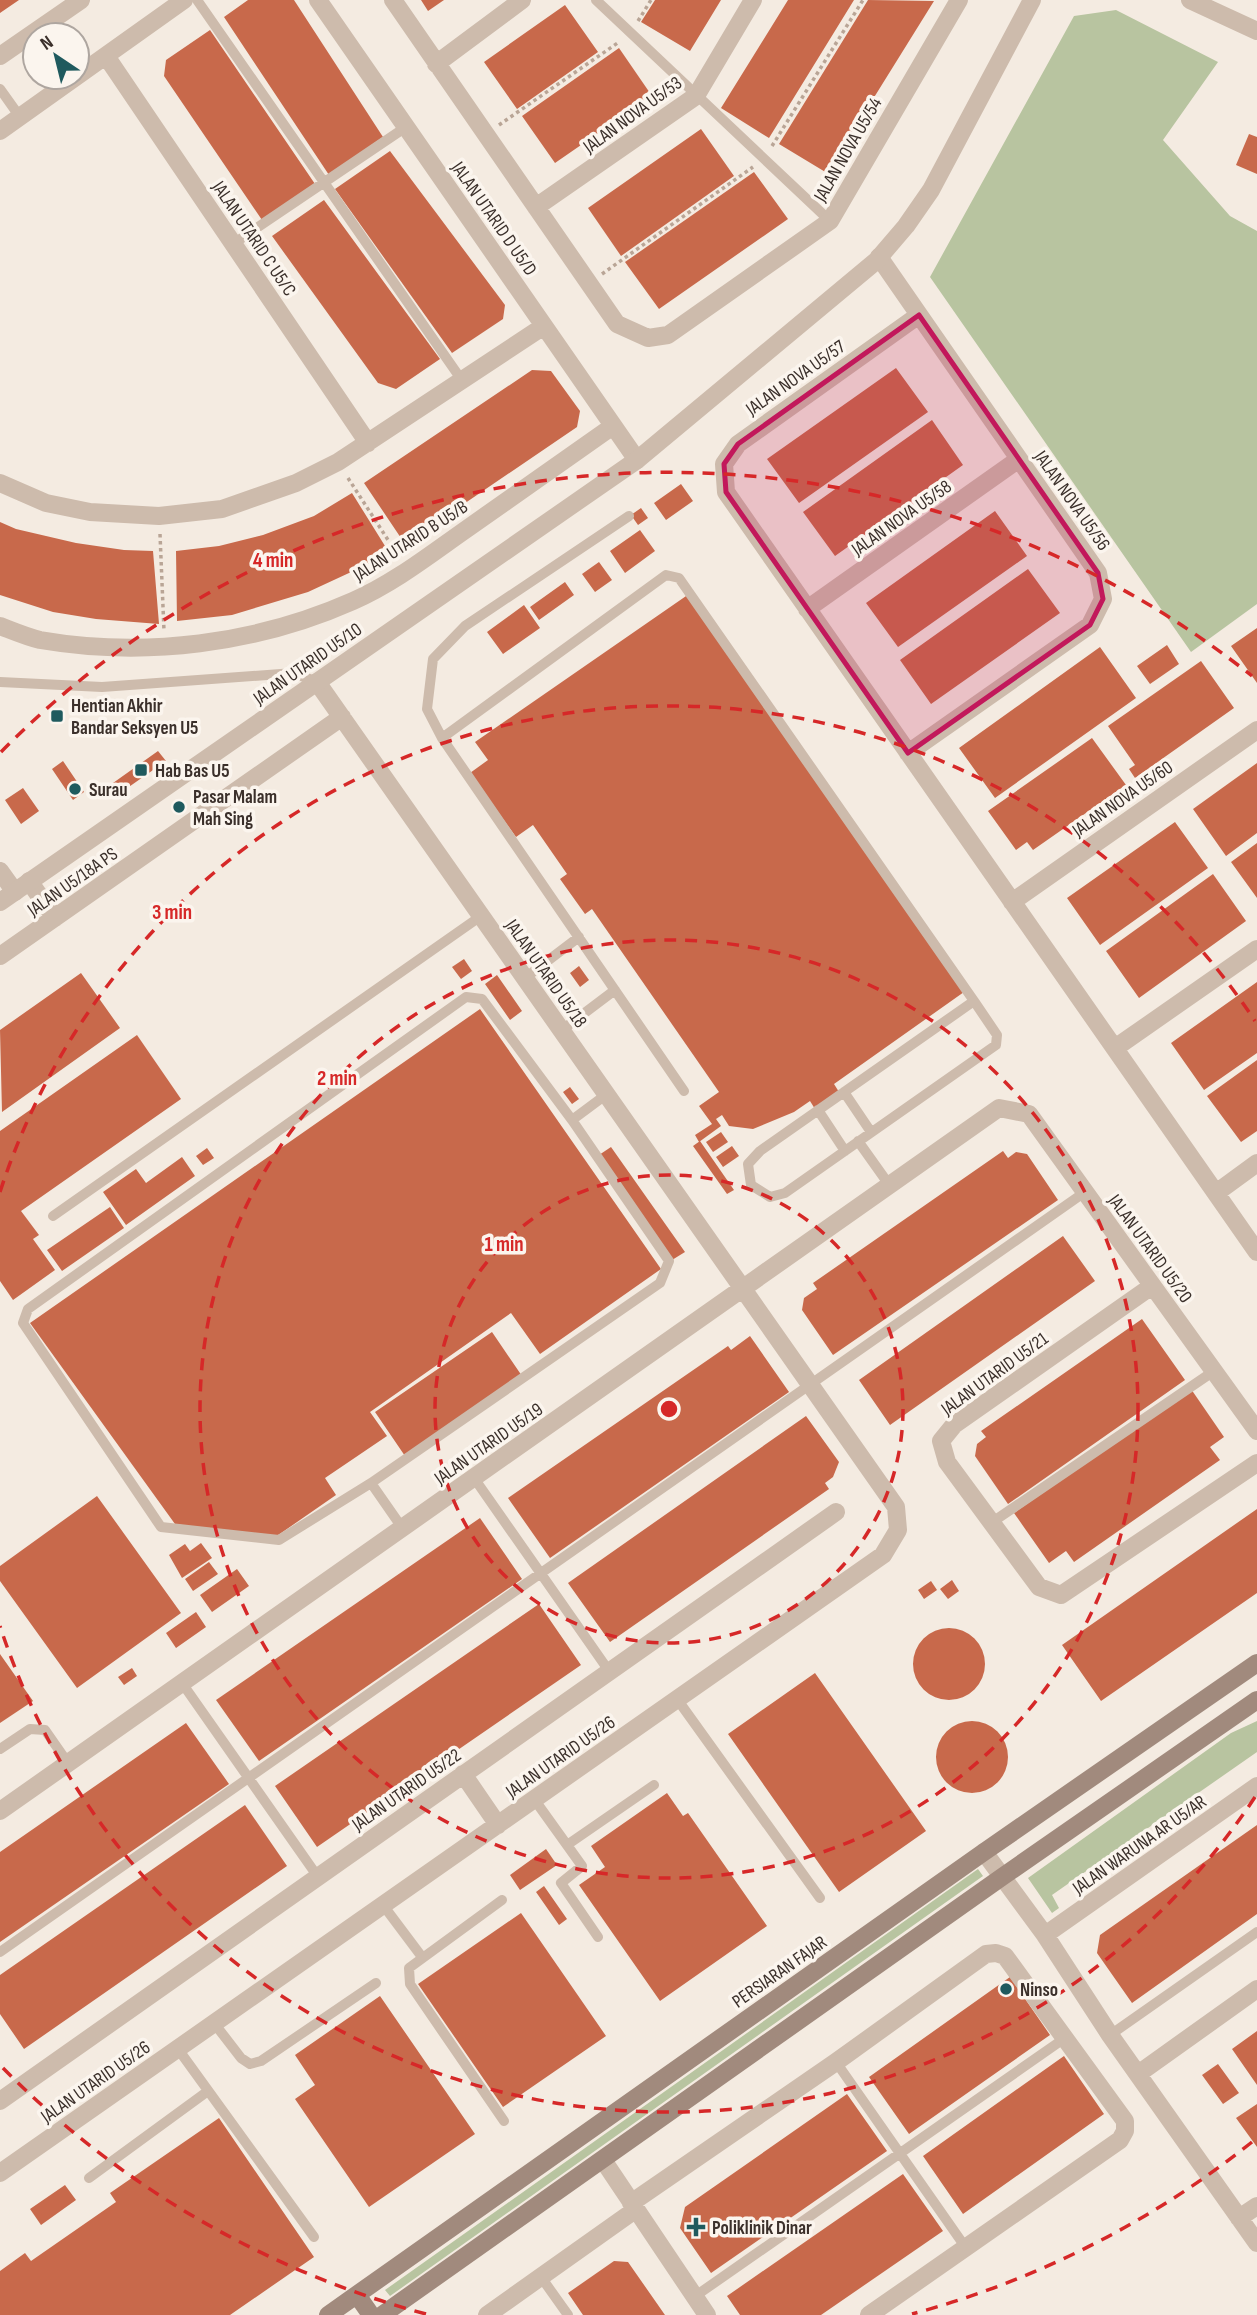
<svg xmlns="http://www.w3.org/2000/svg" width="1257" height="2315" font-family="'Sofia Sans Condensed',sans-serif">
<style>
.green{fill:#b8c4a0}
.building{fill:#c8694b}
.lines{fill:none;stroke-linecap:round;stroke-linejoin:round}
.path{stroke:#b9a596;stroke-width:3.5;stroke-dasharray:3.5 3.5;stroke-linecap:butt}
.service{stroke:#cdbbac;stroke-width:10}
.minor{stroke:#cdbbac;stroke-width:18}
.tertiary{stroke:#cdbbac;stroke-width:18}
.secondary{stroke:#a18a7d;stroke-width:18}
.marked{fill:#c2185b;fill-opacity:0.2;stroke:#c2185b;stroke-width:5;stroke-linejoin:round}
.ring{fill:none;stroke:#d62828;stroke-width:3.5;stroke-dasharray:12 9}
.poi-dot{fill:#1f5a5e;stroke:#fbf5ee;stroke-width:2.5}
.labels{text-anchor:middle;stroke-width:7;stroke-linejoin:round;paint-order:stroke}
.street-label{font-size:19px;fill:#3b302b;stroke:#fbf5ee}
.poi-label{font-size:19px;font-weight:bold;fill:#3b302b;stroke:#fbf5ee;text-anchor:start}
.centre{fill:#d62828;stroke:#fbf5ee;stroke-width:3.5}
.ring-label{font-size:21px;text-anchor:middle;font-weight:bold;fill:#d62828;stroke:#fbf5ee;stroke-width:7;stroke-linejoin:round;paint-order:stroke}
</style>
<rect width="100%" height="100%" fill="#f4ebe1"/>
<!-- green -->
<path class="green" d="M 1116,10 L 1218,62 L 1163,140 L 1230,216 L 1257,231 L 1257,604 L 1191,652 L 930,277 L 1074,16 Z
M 1257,1721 L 1257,1752 L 1052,1895 L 1059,1908 L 1052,1913 L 1028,1878 L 1231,1733 Z
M 978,1869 L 983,1876 L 390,2296 L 385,2290 Z"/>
<!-- building -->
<path class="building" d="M 0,0 L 19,0 L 0,13 Z
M 248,0 L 294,0 L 383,137 L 329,175 L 224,17 Z
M 421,0 L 444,0 L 428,11 Z
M 655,0 L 721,0 L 690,51 L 641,22 Z
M 788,0 L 854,0 L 769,138 L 721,108 Z
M 868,0 L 934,1 L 827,173 L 779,144 Z
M 565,5 L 598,52 L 517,109 L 484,62 Z
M 210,30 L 315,184 L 262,220 L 164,76 L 166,60 Z
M 619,48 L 652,96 L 555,163 L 522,116 Z
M 701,129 L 734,176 L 621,256 L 588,208 Z
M 1249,134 L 1257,137 L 1257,174 L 1236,165 Z
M 390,151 L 505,305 L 503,319 L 452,353 L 335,189 Z
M 754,172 L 788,219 L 659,309 L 625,262 Z
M 324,200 L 440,359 L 396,389 L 378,383 L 272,236 Z
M 896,368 L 928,412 L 799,503 L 767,459 Z
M 532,370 L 551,371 L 580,411 L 577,427 L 405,544 L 364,483 Z
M 932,420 L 963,465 L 835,556 L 803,512 Z
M 681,484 L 693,501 L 666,520 L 654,503 Z
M 352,493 L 390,554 L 308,592 L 232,615 L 177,621 L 176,551 L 219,546 L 263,535 L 314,516 Z
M 641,508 L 648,518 L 638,525 L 631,515 Z
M 995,511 L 1027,556 L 898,647 L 866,603 Z
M 0,522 L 16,529 L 76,543 L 124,550 L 153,551 L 159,624 L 96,619 L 53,612 L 0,595 Z
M 640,530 L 655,551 L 625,573 L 610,551 Z
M 599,562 L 612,580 L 595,592 L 582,574 Z
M 1028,569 L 1060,613 L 931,704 L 900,660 Z
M 565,582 L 574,595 L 539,620 L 530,607 Z
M 689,594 L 964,992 L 834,1084 L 839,1092 L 815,1109 L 810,1101 L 794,1112 L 753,1129 L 729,1126 L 722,1115 L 716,1119 L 721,1126 L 699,1142 L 695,1135 L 712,1124 L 699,1106 L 719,1092 L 592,909 L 585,914 L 560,879 L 567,874 L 533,825 L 516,837 L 470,773 L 488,760 L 475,742 Z
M 524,605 L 540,628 L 503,654 L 487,632 Z
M 1257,628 L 1257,683 L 1231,646 Z
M 1167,645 L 1179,664 L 1150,684 L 1137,666 Z
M 1100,647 L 1136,698 L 995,798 L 959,748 Z
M 1201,661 L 1234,708 L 1135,778 L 1129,769 L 1135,765 L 1108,726 Z
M 1092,738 L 1126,785 L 1033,850 L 1027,842 L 1016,850 L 988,811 Z
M 158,751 L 166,761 L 113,798 L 106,788 Z
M 63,761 L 84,792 L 73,800 L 52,769 Z
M 1257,763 L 1257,833 L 1226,856 L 1193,809 Z
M 23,788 L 39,811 L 21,824 L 5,800 Z
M 1175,822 L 1208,868 L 1100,945 L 1067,898 Z
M 1257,843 L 1257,898 L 1231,862 Z
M 1213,874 L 1246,921 L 1139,998 L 1106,951 Z
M 464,959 L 472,971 L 461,979 L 452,967 Z
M 579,966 L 589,980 L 580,987 L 570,973 Z
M 81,973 L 120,1028 L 2,1112 L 0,1030 Z
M 497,975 L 522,1011 L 510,1020 L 485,984 Z
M 1257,982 L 1257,1053 L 1204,1090 L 1171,1043 Z
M 480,1009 L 661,1269 L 540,1354 L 511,1313 L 370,1412 L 387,1436 L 325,1478 L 336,1495 L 274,1538 L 175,1524 L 30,1323 Z
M 137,1035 L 181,1099 L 21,1211 L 39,1235 L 33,1239 L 55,1270 L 13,1300 L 0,1281 L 0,1131 Z
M 1257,1060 L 1257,1131 L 1241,1142 L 1207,1096 Z
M 570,1087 L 579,1099 L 572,1104 L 563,1092 Z
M 721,1132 L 728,1142 L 713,1152 L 706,1142 Z
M 700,1141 L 734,1190 L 727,1194 L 693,1146 Z
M 732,1146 L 739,1156 L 723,1167 L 716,1157 Z
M 611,1147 L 685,1252 L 672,1260 L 599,1155 Z
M 207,1148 L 214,1158 L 203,1165 L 196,1156 Z
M 1003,1151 L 1008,1158 L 1016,1152 L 1027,1154 L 1058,1200 L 833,1355 L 802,1310 L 804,1298 L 817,1289 L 813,1283 Z
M 182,1157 L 195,1176 L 126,1225 L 103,1192 L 136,1169 L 146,1183 Z
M 110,1207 L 124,1228 L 62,1271 L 47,1250 Z
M 1063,1236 L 1095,1281 L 890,1425 L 859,1380 Z
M 1142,1319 L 1185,1380 L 1008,1504 L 975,1456 L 977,1444 L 986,1437 L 981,1431 Z
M 492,1332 L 522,1376 L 405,1456 L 375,1412 Z
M 750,1336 L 789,1392 L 550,1558 L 508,1498 L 728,1346 L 731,1350 Z
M 1191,1389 L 1224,1437 L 1210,1447 L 1220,1460 L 1074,1562 L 1066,1551 L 1049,1563 L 1014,1513 Z
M 806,1416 L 839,1462 L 833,1477 L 825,1483 L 829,1489 L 610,1642 L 568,1583 Z
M 97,1496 L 181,1613 L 77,1688 L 0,1581 L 0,1566 Z
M 1257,1509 L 1257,1593 L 1101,1701 L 1062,1645 Z
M 480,1518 L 522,1579 L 259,1761 L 216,1700 Z
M 201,1543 L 212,1558 L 182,1578 L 169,1555 L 185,1544 L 190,1551 Z
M 209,1562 L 218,1574 L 193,1591 L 185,1579 Z
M 237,1569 L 249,1586 L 212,1612 L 200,1595 Z
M 952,1580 L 959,1591 L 948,1599 L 940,1589 Z
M 931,1581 L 937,1590 L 924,1599 L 918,1590 Z
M 539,1604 L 581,1665 L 317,1847 L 275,1786 Z
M 196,1612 L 206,1627 L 176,1648 L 166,1633 Z
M913 1664a36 36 0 1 1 72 0a36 36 0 1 1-72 0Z
M 0,1654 L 33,1701 L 0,1723 Z
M 132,1668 L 137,1676 L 124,1685 L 118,1677 Z
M 815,1673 L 926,1831 L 839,1892 L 728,1734 Z
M936 1757a36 36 0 1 1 72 0a36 36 0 1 1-72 0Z
M 186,1723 L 229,1784 L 0,1942 L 0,1852 Z
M 667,1793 L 683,1816 L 688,1813 L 767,1926 L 660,2001 L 579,1885 L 605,1867 L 591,1846 Z
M 245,1805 L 287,1866 L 24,2049 L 0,2014 L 0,1975 Z
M 1257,1825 L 1257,1914 L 1132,2003 L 1097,1953 L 1100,1935 Z
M 546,1849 L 557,1865 L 520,1890 L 510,1875 Z
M 544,1886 L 567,1919 L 559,1925 L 536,1892 Z
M 521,1913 L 606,2036 L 503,2107 L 418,1984 Z
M 1010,1977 L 1050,2035 L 909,2134 L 869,2077 Z
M 380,1996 L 475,2134 L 369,2207 L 295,2099 L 315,2085 L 295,2055 Z
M 1257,2031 L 1257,2085 L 1232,2049 Z
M 1064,2056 L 1104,2114 L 963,2214 L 923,2156 Z
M 1218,2064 L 1239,2093 L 1223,2104 L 1202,2075 Z
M 847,2094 L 887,2151 L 711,2273 L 680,2228 L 685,2207 Z
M 1257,2104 L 1257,2147 L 1236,2118 Z
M 219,2118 L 314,2257 L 230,2315 L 0,2315 L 0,2271 L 25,2253 L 31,2261 L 116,2202 L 110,2193 Z
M 903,2174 L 943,2231 L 821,2315 L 740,2315 L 727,2296 Z
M 65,2185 L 76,2200 L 41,2225 L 30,2209 Z
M 614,2261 L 628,2262 L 665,2315 L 583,2315 L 568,2293 Z"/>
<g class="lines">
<!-- path -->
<path class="path" d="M 638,21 L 651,0
M 499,125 L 619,42
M 772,146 L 863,0
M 602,274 L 753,167
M 348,478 L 399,557
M 160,534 L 164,631"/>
<!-- service -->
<path class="service" d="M 197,0 L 461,379
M 596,0 L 830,221
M 0,89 L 20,117
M 233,244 L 406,127
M 629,516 L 465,626 L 433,659 L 427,709 L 442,738 L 684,1091
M 0,682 L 102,687 L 294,673 L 317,682
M 442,738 L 666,575 L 679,578 L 974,1001
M 525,978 L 579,937
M 466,997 L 482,999 L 572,1120 L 669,1261 L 660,1283 L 371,1483 L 279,1540 L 161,1527 L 23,1323 L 28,1309 Z
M 974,1001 L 997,1035 L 996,1045 L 785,1193 L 770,1197 L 751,1185 L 748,1164 L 760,1151 Z
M 562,1030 L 615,990
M 844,1092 L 871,1132
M 818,1110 L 845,1151
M 572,1120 L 607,1094
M 858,1141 L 890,1186
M 53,1216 L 481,916
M 474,1478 L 609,1671
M 371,1483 L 403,1529
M 991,1523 L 1214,1371
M 182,1683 L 318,1877
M 677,1699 L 820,1898
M 0,1749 L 30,1729 L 45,1730 L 68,1763
M 534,1799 L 582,1866 L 561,1883 L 598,1937
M 567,1845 L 654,1785
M 502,1900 L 409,1968 L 410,1984 L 504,2121
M 383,1905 L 422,1957
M 0,1952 L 1085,1192
M 214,2023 L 241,2058 L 250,2064 L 261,2061 L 376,1983
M 1110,2035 L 1257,1932
M 178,2049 L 314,2237
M 836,2062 L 966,2248
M 89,2178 L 208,2091
M 541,2277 L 568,2315
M 694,2297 L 1065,2038"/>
<!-- minor -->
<path class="minor" d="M 318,0 L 637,460
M 393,0 L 617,324 L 648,338 L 668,335 L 830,221 L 959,0
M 0,56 L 81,0
M 106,56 L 368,443
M 436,64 L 522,0
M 0,131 L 184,0
M 536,207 L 696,96 L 753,0
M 879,257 L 1098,573 L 1103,599 L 1090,625 L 908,753
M 919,315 L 738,444 L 724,464 L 726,492 L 1257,1252
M 0,483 L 46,503 L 90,512 L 159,516 L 222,509 L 296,483 L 338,462 L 544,326
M 807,609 L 1019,459
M 0,626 C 13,631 27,637 40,640 C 145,658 256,644 353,601 C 392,584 427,557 461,533 C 512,497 563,461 613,426
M 0,871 L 15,892
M 29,881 L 55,918
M 1012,902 L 1257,730
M 0,956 L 342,717
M 1115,1048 L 1257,949
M 1216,1193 L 1257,1163
M 1152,1286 L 954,1425 L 941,1441 L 947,1462 L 1039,1587 L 1061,1595 L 1257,1463
M 463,1774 L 498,1825
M 0,1811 L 999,1108 L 1029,1114 L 1257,1431
M 984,1852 L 1045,1935 L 1110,2035 L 1257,2243
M 1045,1935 L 1257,1786
M 1138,2074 L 1257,1989
M 0,2101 L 836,1512
M 603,2160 L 707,2315
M 0,2173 L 883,1555 L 898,1530 L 896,1507 L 317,682
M 631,2203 L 836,2062 L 986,1954 L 996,1953 L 1005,1956 L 1125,2121 L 1125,2131 L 1120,2140 L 869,2315
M 1239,2218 L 1257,2206
M 487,2315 L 635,2210"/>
<!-- tertiary -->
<path class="tertiary" d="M 1190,0 L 1257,31
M 0,902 L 637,460 L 876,261 L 906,226 L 931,190 L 1032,0"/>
<!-- secondary -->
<path class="secondary" d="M 357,2295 L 371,2315
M 328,2315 L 984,1852 L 1257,1663
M 382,2315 L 1002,1877 L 1257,1700"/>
</g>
<!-- marked area -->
<path class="marked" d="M 919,315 L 1098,573 L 1103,599 L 1090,625 L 908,753 L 726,492 L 724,464 L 738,444 Z"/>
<!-- distance rings -->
<g class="ring">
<circle cx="669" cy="1409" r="234"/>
<circle cx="669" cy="1409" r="469"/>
<path d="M1255 1797A703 703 0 0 1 0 1626M0 1192A703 703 0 0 1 1255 1021"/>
<path d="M1252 2142A937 937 0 0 1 912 2314M426 2314A937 937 0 0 1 1 2066M1 752A937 937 0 0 1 1252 676"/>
</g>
<!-- markers -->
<g class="poi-dot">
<rect x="50" y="709" width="14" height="14" rx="3.5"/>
<rect x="134" y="763" width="14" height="14" rx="3.5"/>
<circle cx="75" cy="789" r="7"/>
<circle cx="179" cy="807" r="7"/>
<circle cx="1006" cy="1989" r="7"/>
<path d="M692.5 2216.5h7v7h7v7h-7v7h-7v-7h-7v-7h7z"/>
</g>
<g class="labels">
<!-- street labels -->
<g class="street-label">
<text transform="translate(632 114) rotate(-36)" y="7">JALAN NOVA U5/53</text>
<text transform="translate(847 149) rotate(-60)" y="7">JALAN NOVA U5/54</text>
<text transform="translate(495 218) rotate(55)" y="7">JALAN UTARID D U5/D</text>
<text transform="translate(255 238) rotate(56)" y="7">JALAN UTARID C U5/C</text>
<text transform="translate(795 377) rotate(-35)" y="7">JALAN NOVA U5/57</text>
<text transform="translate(1073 500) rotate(55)" y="7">JALAN NOVA U5/56</text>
<text transform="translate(901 517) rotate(-35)" y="7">JALAN NOVA U5/58</text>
<text transform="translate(410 540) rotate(-33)" y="7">JALAN UTARID B U5/B</text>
<text transform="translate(307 663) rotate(-35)" y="7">JALAN UTARID U5/10</text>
<text transform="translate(1122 798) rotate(-35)" y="7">JALAN NOVA U5/60</text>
<text transform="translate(72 881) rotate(-35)" y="7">JALAN U5/18A PS</text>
<text transform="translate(547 973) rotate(55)" y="7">JALAN UTARID U5/18</text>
<text transform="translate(1151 1248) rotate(54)" y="7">JALAN UTARID U5/20</text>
<text transform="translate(994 1373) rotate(-36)" y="7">JALAN UTARID U5/21</text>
<text transform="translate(488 1443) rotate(-35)" y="7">JALAN UTARID U5/19</text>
<text transform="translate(560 1756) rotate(-35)" y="7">JALAN UTARID U5/26</text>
<text transform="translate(406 1789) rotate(-35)" y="7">JALAN UTARID U5/22</text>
<text transform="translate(1139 1844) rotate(-35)" y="7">JALAN WARUNA AR U5/AR</text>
<text transform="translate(779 1971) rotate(-35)" y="7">PERSIARAN FAJAR</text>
<text transform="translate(95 2081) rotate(-35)" y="7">JALAN UTARID U5/26</text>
</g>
<!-- poi labels -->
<g class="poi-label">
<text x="71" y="712">Hentian Akhir<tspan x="71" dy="22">Bandar Seksyen U5</tspan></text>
<text x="155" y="777">Hab Bas U5</text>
<text x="89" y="796">Surau</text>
<text x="193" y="803">Pasar Malam<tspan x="193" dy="22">Mah Sing</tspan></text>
<text x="1020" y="1996">Ninso</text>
<text x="712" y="2234">Poliklinik Dinar</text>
</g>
</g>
<circle cx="669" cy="1409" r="10" class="centre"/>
<g class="ring-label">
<text x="273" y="567">4 min</text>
<text x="172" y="919">3 min</text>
<text x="337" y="1085">2 min</text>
<text x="504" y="1251">1 min</text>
</g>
<!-- north arrow -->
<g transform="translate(56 56) rotate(325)"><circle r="33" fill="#fbf5ee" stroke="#aea6a0" stroke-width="2"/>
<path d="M0-5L12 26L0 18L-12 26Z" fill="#1f5a5e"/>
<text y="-10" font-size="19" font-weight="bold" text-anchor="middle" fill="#3b302b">N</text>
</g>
</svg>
